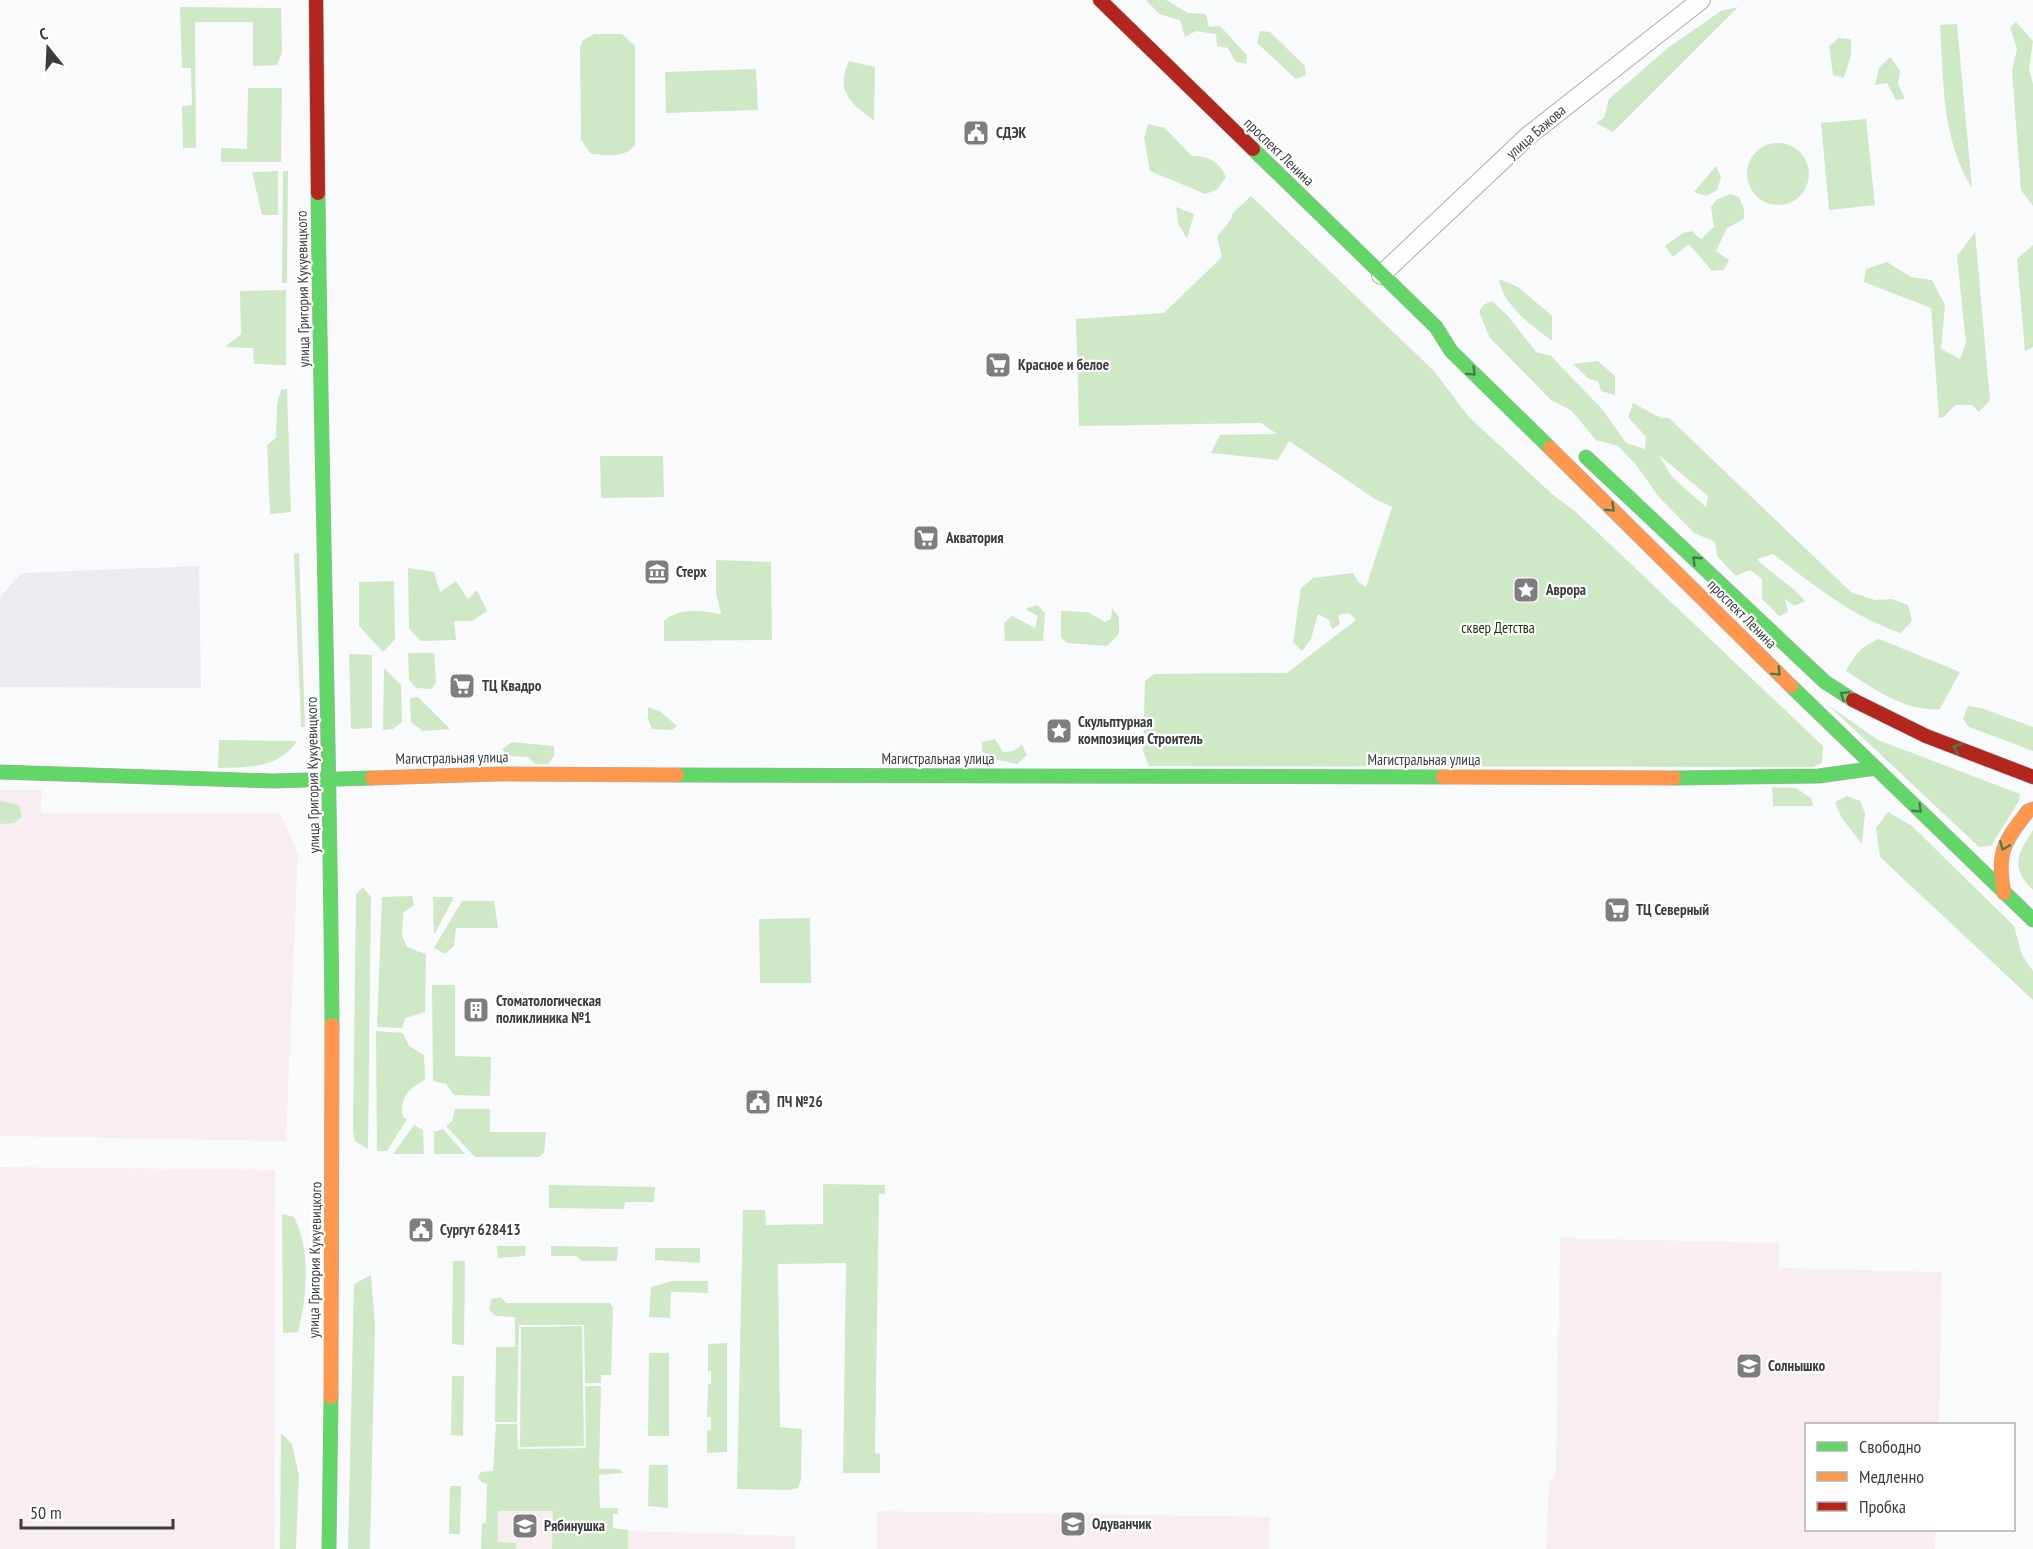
<svg xmlns="http://www.w3.org/2000/svg" width="2033" height="1549" font-family="'PT Sans Narrow',sans-serif">
<style>
.built{fill:#eaecf1}
.industrial{fill:#f8edf0}
.education{fill:#f8edef}
.green{fill:#cfe9c7;fill-rule:evenodd}
.lines{fill:none;stroke-linecap:round;stroke-linejoin:round}
.street-casing{stroke:#adadae;stroke-width:20}
.fast-casing{stroke:#adadae;stroke-width:15}
.slow-casing{stroke:#adadae;stroke-width:15}
.jam-casing{stroke:#adadae;stroke-width:15}
.street{stroke:#fefefe;stroke-width:18}
.fast{stroke:#63d668;stroke-width:14}
.slow{stroke:#ff974d;stroke-width:14}
.jam{stroke:#b3261e;stroke-width:14}
.oneway{stroke:#4b7a4e}
.labels{text-anchor:middle;stroke-width:4.5;stroke-linejoin:round;paint-order:stroke}
.street-label{font-size:15px;fill:#3b3c3d;stroke:#fff}
.poi-label{font-size:15px;font-weight:bold;fill:#3b3c3d;stroke:#fff;text-anchor:start}
.park-label{font-size:15px;fill:#173706;stroke:#fff}
</style>
<rect width="100%" height="100%" fill="#f9fafb"/>
<!-- built -->
<path class="built" d="M 199,566 L 201,688 L 0,687 L 0,597 L 22,573 Z"/>
<!-- industrial -->
<path class="industrial" d="M 0,790 L 42,790 L 41,813 L 280,813 L 298,854 L 286,1141 L 0,1136 Z
M 0,1167 L 275,1170 L 274,1549 L 0,1549 Z"/>
<!-- education -->
<path class="education" d="M 1560,1238 L 1779,1243 L 1779,1268 L 1942,1272 L 1939,1424 L 1806,1424 L 1806,1530 L 1936,1530 L 1935,1549 L 1546,1549 L 1549,1484 L 1556,1472 Z
M 489,1506 L 562,1507 L 562,1529 L 795,1536 L 795,1549 L 488,1549 Z
M 877,1511 L 1270,1517 L 1269,1549 L 877,1549 Z"/>
<!-- green -->
<path class="green" d="M 1146,0 L 1166,0 L 1188,13 L 1206,14 L 1209,27 L 1220,26 L 1247,55 L 1246,64 L 1236,62 L 1228,48 L 1217,46 L 1216,34 L 1196,31 L 1185,37 L 1180,20 L 1159,14 Z
M 180,7 L 281,8 L 282,53 L 277,65 L 253,66 L 253,22 L 195,22 L 196,148 L 183,148 L 182,106 L 192,105 L 191,68 L 182,68 Z
M 1738,7 L 1613,132 L 1596,123 L 1604,118 L 1609,99 L 1669,47 L 1721,11 Z
M 2016,22 L 2033,41 L 2029,69 L 2033,84 L 2033,206 L 2021,190 L 2012,70 L 2017,49 L 2010,27 Z
M 1957,24 L 1972,188 C 1941,137 1944,83 1940,25 Z
M 1260,31 L 1270,32 L 1305,66 L 1306,75 L 1296,79 L 1257,43 Z
M 594,34 L 622,34 L 635,46 L 635,145 C 624,159 608,155 591,154 L 581,140 L 580,47 L 583,40 Z
M 1839,38 L 1851,39 L 1851,55 L 1844,78 L 1833,75 L 1829,46 Z
M 1890,57 L 1900,71 L 1898,84 L 1905,99 L 1896,100 L 1887,83 L 1875,85 L 1879,68 Z
M 849,61 L 875,67 L 874,121 C 850,102 835,92 849,61 Z
M 756,69 L 758,110 L 666,113 L 665,72 Z
M 248,88 L 282,88 L 281,162 L 221,162 L 221,148 L 247,149 Z
M 1866,119 L 1875,205 L 1829,210 L 1821,123 Z
M 1148,124 L 1165,128 L 1192,156 C 1209,156 1219,161 1226,177 L 1217,190 L 1205,194 L 1150,171 L 1144,138 Z
M1747 174a31 31 0 1 1 62 0a31 31 0 1 1-62 0Z
M 1716,166 L 1721,177 L 1717,190 L 1707,196 L 1694,192 Z
M 278,171 L 278,215 L 262,215 L 252,172 Z
M 283,171 L 288,171 L 287,283 L 282,283 Z
M 1730,194 L 1739,197 L 1744,210 L 1744,219 L 1727,228 L 1716,251 L 1729,260 L 1724,270 L 1712,271 L 1689,244 L 1673,257 L 1665,246 L 1683,233 L 1692,231 L 1701,239 L 1714,227 L 1711,207 L 1716,200 Z
M 1251,196 L 1434,371 L 1468,416 L 1552,494 L 1576,512 L 1823,746 L 1822,763 L 1813,767 L 1149,766 L 1143,751 L 1145,681 L 1154,674 L 1287,673 L 1356,620 L 1349,613 L 1338,615 L 1340,624 L 1332,629 L 1329,620 L 1318,614 L 1311,639 L 1302,651 L 1293,642 L 1301,588 L 1313,578 L 1353,573 L 1358,582 L 1366,587 L 1392,507 L 1375,499 L 1289,441 L 1278,460 L 1211,453 L 1220,435 L 1277,434 L 1261,423 L 1079,426 L 1076,319 L 1164,313 L 1222,257 L 1217,237 L 1232,218 L 1232,214 Z
M 1176,207 L 1194,214 L 1187,239 L 1178,223 Z
M 1975,232 L 1990,400 L 1979,412 L 1972,405 L 1955,405 L 1944,417 L 1939,418 L 1931,308 L 1864,282 L 1866,269 L 1887,262 L 1911,277 L 1932,280 L 1945,305 L 1941,349 L 1960,359 L 1966,343 L 1957,256 Z
M 2033,245 L 2033,347 L 2025,351 L 2017,259 Z
M 1499,279 L 1518,287 L 1552,316 L 1552,341 C 1533,326 1502,305 1499,279 Z
M 286,290 L 286,365 L 254,364 L 253,348 L 225,347 L 241,334 L 240,291 Z
M 1492,301 L 1508,316 L 1536,352 L 1551,356 L 1603,410 L 1626,443 L 1645,449 L 1646,437 L 1628,417 L 1633,403 L 1661,418 L 1669,418 L 1851,592 L 1875,600 L 1892,599 L 1908,605 L 1912,621 L 1901,633 C 1852,617 1814,585 1773,554 L 1757,559 C 1772,575 1791,584 1805,601 L 1794,606 L 1785,599 L 1788,612 L 1779,616 L 1762,599 L 1762,579 L 1750,570 L 1736,576 L 1717,556 L 1715,542 L 1694,533 L 1658,496 L 1637,466 L 1618,446 L 1596,440 L 1571,410 L 1552,401 L 1490,338 L 1479,312 L 1483,305 ZM 1659,455 L 1708,496 L 1706,507 L 1672,477 Z
M 1598,361 L 1615,376 L 1615,395 L 1601,391 L 1598,381 L 1589,379 L 1573,364 Z
M 287,389 L 291,512 L 270,514 L 267,445 L 276,438 L 277,404 L 281,390 Z
M 600,456 L 663,456 L 664,497 L 601,498 Z
M 299,553 L 305,727 L 301,727 L 294,554 Z
M 716,560 L 771,562 L 772,640 L 664,641 L 664,621 C 680,607 700,611 721,614 L 716,593 Z
M 408,568 L 434,572 L 440,592 L 456,581 L 468,599 L 477,590 L 487,611 L 472,621 L 454,621 L 456,640 L 421,641 L 409,629 Z
M 394,581 L 395,639 L 383,652 L 359,626 L 359,582 Z
M 1037,605 L 1045,613 L 1043,641 L 1005,641 L 1004,623 L 1012,616 L 1035,628 L 1038,616 L 1025,609 Z
M 1112,608 L 1119,617 L 1119,634 L 1107,646 L 1067,643 L 1061,638 L 1061,611 L 1088,612 L 1105,622 L 1111,619 Z
M 1879,639 L 1960,672 L 1940,709 C 1905,712 1874,689 1846,671 C 1855,655 1861,646 1879,639 Z
M 408,653 L 434,653 L 436,682 L 432,689 L 416,688 L 409,680 Z
M 349,654 L 372,655 L 372,728 L 351,729 Z
M 384,668 L 401,685 L 402,722 L 393,729 L 383,730 Z
M 418,697 L 450,729 L 423,731 L 411,722 L 410,698 Z
M 1828,705 L 1878,740 L 2020,794 L 2019,801 L 1991,846 L 1979,847 Z
M 1968,706 L 1981,708 L 2033,727 L 2033,751 L 1969,727 L 1963,719 Z
M 648,707 L 661,712 L 677,726 L 672,730 L 652,729 L 648,719 Z
M 995,739 L 1003,752 L 1013,751 L 1022,745 L 1027,755 L 1017,764 L 994,759 L 982,751 L 982,742 Z
M 219,740 L 297,741 C 278,769 249,767 218,768 Z
M 512,742 L 554,746 L 554,756 L 548,764 L 535,764 L 528,757 L 508,756 L 502,749 Z
M 1772,787 L 1796,788 L 1811,798 L 1813,806 L 1773,806 Z
M 1847,796 L 1860,801 L 1865,813 L 1862,844 L 1841,817 L 1835,802 Z
M 0,801 L 19,805 L 22,817 L 14,823 L 0,824 Z
M 1888,812 L 1912,826 L 2014,926 L 2022,955 L 2033,971 L 2033,1000 L 1880,857 L 1876,828 Z
M 2033,830 L 2033,890 C 2010,868 2017,854 2033,830 Z
M 363,887 L 371,897 L 368,1149 L 355,1141 L 353,1130 L 356,894 Z
M 412,896 L 414,905 L 403,913 L 402,935 L 407,947 L 426,954 L 425,1012 L 405,1018 L 402,1028 L 377,1027 L 382,897 Z
M 433,897 L 454,897 L 434,935 Z
M 462,901 L 494,901 L 498,928 L 456,928 L 454,946 L 445,954 L 434,948 Z
M 810,918 L 811,983 L 760,983 L 759,919 Z
M 432,985 L 455,985 L 455,1056 L 491,1057 L 490,1096 L 454,1095 L 446,1084 L 433,1081 Z
M 376,1031 L 403,1033 L 409,1046 L 424,1055 L 425,1080 C 409,1088 399,1098 403,1117 L 407,1119 L 387,1151 L 377,1151 Z
M 455,1109 L 490,1109 L 490,1132 L 546,1132 L 544,1153 L 539,1157 L 475,1157 L 446,1126 L 452,1121 Z
M 414,1125 L 423,1130 L 424,1154 L 393,1154 Z
M 443,1129 L 465,1154 L 434,1154 L 434,1132 Z
M 823,1184 L 885,1185 L 885,1194 L 879,1194 L 875,1453 L 880,1454 L 880,1473 L 843,1473 L 846,1263 L 778,1264 L 780,1427 L 802,1429 L 801,1480 L 798,1488 L 789,1490 L 737,1489 L 743,1210 L 765,1210 L 766,1225 L 823,1224 Z
M 549,1185 L 655,1187 L 654,1202 L 625,1202 L 624,1209 L 549,1208 Z
M 282,1214 L 294,1217 C 311,1250 307,1297 298,1332 L 283,1333 Z
M 497,1246 L 526,1246 L 525,1256 L 498,1258 Z
M 551,1246 L 618,1247 L 617,1261 L 582,1261 L 576,1256 L 551,1256 Z
M 655,1248 L 700,1248 L 700,1263 L 655,1260 Z
M 453,1261 L 465,1261 L 464,1345 L 452,1344 Z
M 371,1275 L 375,1326 L 370,1549 L 348,1549 L 354,1284 Z
M 673,1281 L 708,1281 L 708,1293 L 671,1292 L 670,1318 L 649,1317 L 651,1287 Z
M 501,1297 L 506,1303 L 610,1303 L 613,1308 L 611,1375 L 601,1375 L 601,1383 L 585,1383 L 584,1325 L 519,1325 L 517,1422 L 495,1422 L 496,1347 L 515,1347 L 515,1317 L 496,1316 L 489,1310 L 491,1299 Z
M 582,1326 L 584,1446 L 520,1447 L 521,1327 Z
M 727,1343 L 727,1452 L 707,1453 L 707,1431 L 711,1430 L 711,1417 L 707,1417 L 708,1384 L 711,1384 L 711,1371 L 708,1371 L 708,1344 Z
M 649,1353 L 669,1353 L 669,1436 L 648,1436 Z
M 452,1376 L 464,1376 L 463,1436 L 451,1435 Z
M 585,1386 L 601,1386 L 599,1469 L 619,1469 L 623,1473 L 599,1475 L 600,1508 L 618,1508 L 618,1514 L 613,1514 L 613,1528 L 628,1530 L 628,1549 L 552,1549 L 553,1511 L 498,1511 L 498,1542 L 516,1543 L 516,1549 L 481,1549 L 482,1524 L 486,1523 L 487,1484 L 481,1482 L 478,1477 L 481,1472 L 493,1471 L 496,1424 L 517,1424 L 518,1449 L 586,1448 Z
M 281,1433 L 292,1444 L 299,1476 L 296,1549 L 280,1549 Z
M 649,1465 L 668,1465 L 668,1508 L 648,1506 Z
M 450,1486 L 461,1486 L 460,1534 L 449,1534 Z"/>
<g class="lines">
<!-- street casing -->
<g class="street-casing">
<path id="street" d="M 1381,275 L 1528,136 L 1701,0"/>
</g>
<!-- fast casing -->
<g class="fast-casing">
<path id="fast" d="M 1253,149 L 1436,327 L 1451,351 L 1550,448
M 318,193 C 321,470 330,747 332,1025
M 1586,457 L 1825,682 L 1853,700
M 1791,686 L 2033,920
M 0,772 L 273,781 L 372,778
M 677,775 L 1443,777
M 1674,778 L 1819,776 L 1876,768
M 329,1549 L 331,1397"/>
</g>
<!-- slow casing -->
<g class="slow-casing">
<path id="slow" d="M 1550,448 L 1791,686
M 1443,777 L 1674,778
M 372,778 L 498,774 L 677,775
M 2004,893 C 1996,853 2004,842 2028,811 L 2033,809
M 331,1397 L 332,1025"/>
</g>
<!-- jam casing -->
<g class="jam-casing">
<path id="jam" d="M 316,0 L 318,193
M 1100,0 L 1253,149
M 1853,700 L 1926,736 L 2033,777"/>
</g>
<!-- street -->
<use href="#street" class="street"/>
<!-- fast -->
<use href="#fast" class="fast"/>
<!-- slow -->
<use href="#slow" class="slow"/>
<!-- jam -->
<use href="#jam" class="jam"/>
</g>
<!-- one-way arrows -->
<defs><path id="oneway-chevron" d="M-2-3.5L2.5 0L-2 3.5" fill="none" stroke-width="1.6" stroke-linecap="round" stroke-linejoin="round" transform="scale(1.5)"/></defs>
<g class="oneway">
<use href="#oneway-chevron" transform="translate(1472 372) rotate(44)"/>
<use href="#oneway-chevron" transform="translate(1611 508) rotate(44)"/>
<use href="#oneway-chevron" transform="translate(1696 560) rotate(-137)"/>
<use href="#oneway-chevron" transform="translate(1777 672) rotate(45)"/>
<use href="#oneway-chevron" transform="translate(1844 695) rotate(-147)"/>
<use href="#oneway-chevron" transform="translate(1957 748) rotate(-159)"/>
<use href="#oneway-chevron" transform="translate(1918 809) rotate(44)"/>
<use href="#oneway-chevron" transform="translate(2004 846) rotate(112)"/>
</g>
<!-- icons -->
<defs>
<g id="civic-square" transform="scale(1.35)"><rect x="-9" y="-9" width="18" height="18" rx="4" fill="#7e7e80" stroke="#fff"/><path d="M-.6-6.5H3V-4.5H.6V-3L4-1V1h2V6H-6V1h2V-1L-.6-3ZM-1.2 2.5V6h2.4V2.5Z" fill="#fff"/></g>
<g id="supermarket-square" transform="scale(1.35)"><rect x="-9" y="-9" width="18" height="18" rx="4" fill="#7e7e80" stroke="#fff"/><path d="M-6-5.5h2.5l.6 2H6L4.5 2H-2.5L-4.4-4H-6ZM-1.5 3.2a1.3 1.3 0 1 0 .1 0ZM3 3.2a1.3 1.3 0 1 0 .1 0Z" fill="#fff"/></g>
<g id="museum-square" transform="scale(1.35)"><rect x="-9" y="-9" width="18" height="18" rx="4" fill="#7e7e80" stroke="#fff"/><path d="M0-6L6-3V-2H-6V-3ZM-5-1h2V3h-2ZM-1-1h2V3h-2ZM3-1h2V3H3ZM-6 4H6V6H-6Z" fill="#fff"/></g>
<g id="sight-square" transform="scale(1.35)"><rect x="-9" y="-9" width="18" height="18" rx="4" fill="#7e7e80" stroke="#fff"/><path d="M0-6L1.8-2.2L6-1.7L2.9 1.2L3.7 5.4L0 3.3L-3.7 5.4L-2.9 1.2L-6-1.7L-1.8-2.2Z" fill="#fff"/></g>
<g id="building-square" transform="scale(1.35)"><rect x="-9" y="-9" width="18" height="18" rx="4" fill="#7e7e80" stroke="#fff"/><path d="M-4-6H4V6H1V3H-1V6H-4ZM-2.5-4.3h1.7v1.8h-1.7ZM.8-4.3h1.7v1.8H.8ZM-2.5-1h1.7V.8h-1.7ZM.8-1h1.7V.8H.8Z" fill="#fff"/></g>
<g id="school-square" transform="scale(1.35)"><rect x="-9" y="-9" width="18" height="18" rx="4" fill="#7e7e80" stroke="#fff"/><path d="M0-5L7-2L0 1L-7-2ZM-4 1L0 2.5L4 1V4Q0 6-4 4Z" fill="#fff"/></g>
</defs>
<g fill-rule="evenodd">
<use href="#civic-square" x="976" y="133"/>
<use href="#supermarket-square" x="998" y="365"/>
<use href="#supermarket-square" x="926" y="538"/>
<use href="#museum-square" x="657" y="572"/>
<use href="#sight-square" x="1526" y="590"/>
<use href="#supermarket-square" x="462" y="686"/>
<use href="#sight-square" x="1059" y="731"/>
<use href="#supermarket-square" x="1617" y="910"/>
<use href="#building-square" x="476" y="1010"/>
<use href="#civic-square" x="758" y="1102"/>
<use href="#civic-square" x="421" y="1230"/>
<use href="#school-square" x="1749" y="1366"/>
<use href="#school-square" x="1073" y="1524"/>
<use href="#school-square" x="525" y="1526"/>
</g>
<g class="labels">
<!-- street labels -->
<g class="street-label">
<text transform="translate(1536 132) rotate(-41)" y="5">улица Бажова</text>
<text transform="translate(1279 152) rotate(44)" y="5">проспект Ленина</text>
<text transform="translate(303 289) rotate(-91)" y="5">улица Григория Кукуевицкого</text>
<text transform="translate(1742 614) rotate(45)" y="5">проспект Ленина</text>
<text transform="translate(452 758) rotate(-1)" y="5">Магистральная улица</text>
<text x="938" y="764">Магистральная улица</text>
<text x="1424" y="765">Магистральная улица</text>
<text transform="translate(313 775) rotate(-91)" y="5">улица Григория Кукуевицкого</text>
<text transform="translate(315 1260) rotate(-89)" y="5">улица Григория Кукуевицкого</text>
</g>
<!-- poi labels -->
<g class="poi-label">
<text x="996" y="138">СДЭК</text>
<text x="1018" y="370">Красное и белое</text>
<text x="946" y="543">Акватория</text>
<text x="676" y="577">Стерх</text>
<text x="1546" y="595">Аврора</text>
<text x="482" y="691">ТЦ Квадро</text>
<text x="1078" y="727">Скульптурная<tspan x="1078" dy="17">композиция Строитель</tspan></text>
<text x="1636" y="915">ТЦ Северный</text>
<text x="496" y="1006">Стоматологическая<tspan x="496" dy="17">поликлиника №1</tspan></text>
<text x="777" y="1107">ПЧ №26</text>
<text x="440" y="1235">Сургут 628413</text>
<text x="1768" y="1371">Солнышко</text>
<text x="1092" y="1529">Одуванчик</text>
<text x="544" y="1531">Рябинушка</text>
</g>
<!-- park labels -->
<g class="park-label">
<text x="1498" y="633">сквер Детства</text>
</g>
</g>
<!-- legend -->
<rect x="1805" y="1423" width="210" height="108" fill="#ffffff" stroke="#b1b1b1" stroke-width="1.5"/>
<rect x="1817" y="1442" width="30" height="9" fill="#63d668" stroke="#b1b1b1" stroke-width="1.5"/>
<text x="1859" y="1453" font-size="18" fill="#3b3c3d">Свободно</text>
<rect x="1817" y="1472" width="30" height="9" fill="#ff974d" stroke="#b1b1b1" stroke-width="1.5"/>
<text x="1859" y="1483" font-size="18" fill="#3b3c3d">Медленно</text>
<rect x="1817" y="1502" width="30" height="9" fill="#b3261e" stroke="#b1b1b1" stroke-width="1.5"/>
<text x="1859" y="1513" font-size="18" fill="#3b3c3d">Пробка</text>
<!-- north arrow -->
<g transform="translate(48 48) rotate(342)" stroke="#ffffff" stroke-width="4.5" paint-order="stroke">
<path d="M0-4.5L10 22L0 15L-10 22Z" fill="#3b3c3d"/>
<text y="-9" font-size="16" font-weight="bold" text-anchor="middle" fill="#3b3c3d">С</text>
</g>
<!-- scale -->
<path d="M21 1519v9h152v-9" fill="none" stroke="#3b3c3d" stroke-width="3"/>
<text x="30" y="1519" font-size="18" fill="#3b3c3d" stroke="#ffffff" stroke-width="4.5" paint-order="stroke">50 m</text>
</svg>
